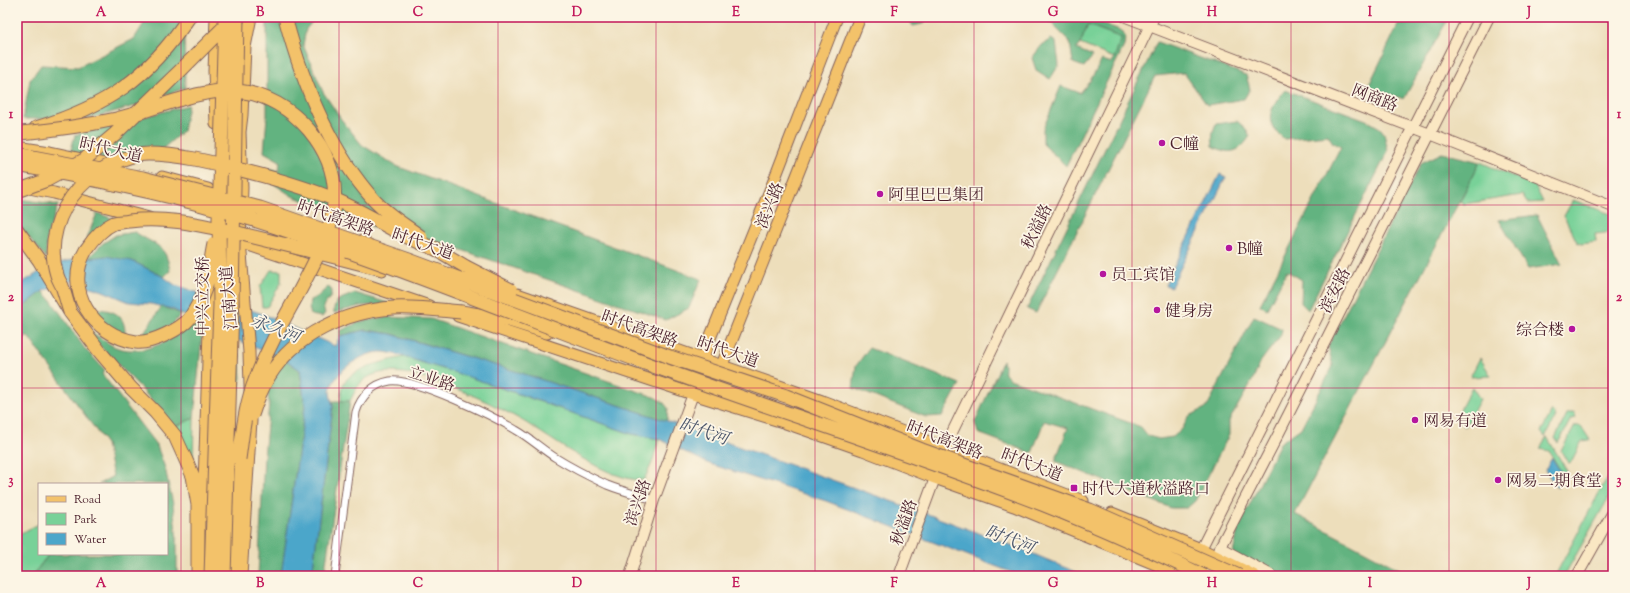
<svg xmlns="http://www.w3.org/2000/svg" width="1630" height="593" font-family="'Sorts Mill Goudy','Noto Serif SC',serif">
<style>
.green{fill:#78d198;stroke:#617862}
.forest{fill:#62b380;stroke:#566956}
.water{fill:#4ca6ca;stroke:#4b627a}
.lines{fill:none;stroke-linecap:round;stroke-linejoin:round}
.street-casing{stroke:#83625d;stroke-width:9}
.secondary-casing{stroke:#83625d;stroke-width:12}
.primary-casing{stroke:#83625d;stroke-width:13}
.highway-casing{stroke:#83625d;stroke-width:15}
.street{stroke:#fff;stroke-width:7}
.secondary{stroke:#fae7c3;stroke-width:10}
.primary{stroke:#f3c26a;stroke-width:11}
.highway{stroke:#f3c26a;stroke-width:13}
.highway-bridge-casing{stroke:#83625d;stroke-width:15;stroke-linecap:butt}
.highway-bridge{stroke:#f3c26a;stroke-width:13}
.grid{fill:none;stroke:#c2185b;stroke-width:1;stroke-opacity:0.55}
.poi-dot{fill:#b5179e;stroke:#fcf5e5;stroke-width:1.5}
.labels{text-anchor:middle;stroke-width:3.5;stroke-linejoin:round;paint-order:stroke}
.street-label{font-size:16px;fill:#4a1f2b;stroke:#fcf5e5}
.poi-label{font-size:16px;fill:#4a1f2b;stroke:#fcf5e5;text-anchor:start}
.water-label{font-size:17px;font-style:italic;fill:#4b556b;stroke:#fcf5e5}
.neatline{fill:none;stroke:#c2185b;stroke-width:1.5}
.grid-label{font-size:13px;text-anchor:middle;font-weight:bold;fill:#c2185b}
</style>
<rect width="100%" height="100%" fill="#fcf5e5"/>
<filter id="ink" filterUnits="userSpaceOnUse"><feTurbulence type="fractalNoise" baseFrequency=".025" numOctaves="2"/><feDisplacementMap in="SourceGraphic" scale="8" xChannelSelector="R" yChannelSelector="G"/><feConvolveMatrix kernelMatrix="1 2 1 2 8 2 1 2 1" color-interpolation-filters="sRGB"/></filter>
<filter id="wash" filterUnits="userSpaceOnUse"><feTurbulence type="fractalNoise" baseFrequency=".012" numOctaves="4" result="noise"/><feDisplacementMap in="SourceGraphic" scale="16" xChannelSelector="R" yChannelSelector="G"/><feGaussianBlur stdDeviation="0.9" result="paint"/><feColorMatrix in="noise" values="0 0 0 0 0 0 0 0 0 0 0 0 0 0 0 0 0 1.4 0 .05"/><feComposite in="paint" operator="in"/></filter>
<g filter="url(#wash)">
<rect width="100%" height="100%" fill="#eddebb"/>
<!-- green -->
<path class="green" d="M 1088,25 L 1122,38 L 1114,58 L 1080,44 Z
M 1480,162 L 1535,186 L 1543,202 L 1527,203 L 1522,195 L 1464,204 L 1460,201 Z
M 1573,200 L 1613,215 L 1613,232 L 1595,234 L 1596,242 L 1581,244 L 1577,242 L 1564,216 Z
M 271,270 L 281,271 L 281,283 L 267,307 L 262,307 L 260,287 Z
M 404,357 L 461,374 L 632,434 L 659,439 L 652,463 L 644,480 C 609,482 553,439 523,421 C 493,404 468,392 435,381 C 413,374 377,363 359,385 C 355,390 353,396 350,401 L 341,401 C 341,396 341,387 344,383 C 354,367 386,361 404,357 Z
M 1480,358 L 1491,376 L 1470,377 Z
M 1472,387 L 1480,399 L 1465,427 L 1457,415 Z
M 1552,411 L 1556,416 L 1545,437 L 1541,432 Z
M 1574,412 L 1576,418 L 1571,419 L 1558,443 L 1555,438 L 1567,414 Z
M 194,418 L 193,466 L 174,427 Z
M 1575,426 L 1581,426 L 1590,440 L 1582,441 L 1571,462 L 1568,463 L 1561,451 Z
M 1547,437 L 1567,471 L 1564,477 L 1549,451 L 1540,449 Z
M 1609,474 L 1613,474 L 1613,490 L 1564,576 L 1555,576 Z
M 39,524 L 39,554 L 49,554 L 32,576 L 17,576 L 17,535 Z"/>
<!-- forest -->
<path class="forest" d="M 148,17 L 184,17 L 185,88 L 135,106 L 87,119 L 23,119 L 30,80 L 41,65 L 78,67 L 134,39 Z
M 267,17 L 316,17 L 306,29 L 303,45 L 323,92 L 341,119 L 362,145 L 396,166 L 701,279 L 689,308 L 666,320 L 453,247 L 380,230 L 292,196 L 268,180 L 270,168 L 279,171 L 280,161 L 264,152 L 267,117 Z
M 907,17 L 924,17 L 925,23 L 913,26 Z
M 1045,17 L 1086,17 L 1122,31 L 1125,37 L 1124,46 L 1066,166 L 1043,144 L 1043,129 L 1061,86 L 1080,93 L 1090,81 L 1102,60 L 1112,63 L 1122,38 L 1088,25 L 1080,44 L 1076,49 L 1093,56 L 1084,67 L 1073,63 L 1070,42 Z
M 1402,17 L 1449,17 L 1404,99 L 1368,87 Z
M 1051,39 L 1056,42 L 1059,65 L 1050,79 L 1036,70 L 1032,58 L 1042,45 Z
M 1157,42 L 1246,75 L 1250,89 L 1244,99 L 1207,105 L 1184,73 L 1155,76 L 1036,313 L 1027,309 Z
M 1285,90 L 1366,120 L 1380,128 L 1384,133 L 1388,151 L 1308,310 L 1301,303 L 1302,280 L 1287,271 L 1267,309 L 1260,305 L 1341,147 L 1333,143 L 1328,135 L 1284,139 C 1280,135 1275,131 1273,127 C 1265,114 1277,100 1285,90 Z
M 188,105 L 183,131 L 159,152 L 107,161 L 70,153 L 75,135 Z
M 1237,121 L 1246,129 L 1250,136 C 1240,152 1230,156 1213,146 C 1212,137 1212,132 1216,124 Z
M 1442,153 L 1480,162 L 1295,514 L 1412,576 L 1285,576 L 1233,554 L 1238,528 L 1280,443 L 1301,428 L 1333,366 L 1328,346 L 1421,163 Z
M 20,199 L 58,205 L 47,237 L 46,258 L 17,223 L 17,200 Z
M 97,213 L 119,221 L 100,228 L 87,238 Z
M 1537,215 L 1562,264 L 1528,269 L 1499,220 Z
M 135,232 C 155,246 166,243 170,271 L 164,277 L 132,261 L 88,258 L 102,244 L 116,235 Z
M 328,287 L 331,289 L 331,296 L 323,307 L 325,313 L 322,317 L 311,315 L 309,308 L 310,300 L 317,297 Z
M 43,291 L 51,300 L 85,349 L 105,370 L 102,374 L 157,446 L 165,468 L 173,504 L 177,541 L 177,576 L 32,576 L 49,554 L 167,554 L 167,484 L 99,484 L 113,476 L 106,444 L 27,335 L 17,348 L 17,312 Z
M 355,293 L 391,304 L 360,306 L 334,313 L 334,308 L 338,300 Z
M 162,306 L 181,314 L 172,325 L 140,338 Z
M 92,309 C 111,309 126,313 125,335 L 117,335 Z
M 1254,316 L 1282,329 L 1281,335 L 1261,361 L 1252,381 L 1229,421 L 1229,435 L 1195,501 L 1187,508 L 1171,508 L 1055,461 L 1068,428 L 1044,421 L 1032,453 L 978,433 L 975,422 L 1003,360 L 1005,374 L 1010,379 L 1141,427 L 1148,436 L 1159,439 L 1173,437 L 1183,428 L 1188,417 L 1207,407 Z
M 386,317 L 431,319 L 654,397 L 663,402 L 668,408 L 667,421 L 518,372 L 392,334 L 366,330 L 340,336 L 340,331 L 359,322 Z
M 193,320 L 203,325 L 194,418 L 174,427 L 140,387 L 97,343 L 91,332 C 100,337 109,345 118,348 C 146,356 174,340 193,320 Z
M 869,348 L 960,384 L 942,416 L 926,417 L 853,388 L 856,366 Z
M 263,350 L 287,361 L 300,370 L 305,406 L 281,576 L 258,576 L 264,457 L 269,404 Z
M 233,354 L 239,354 L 241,378 L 235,398 Z
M 332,401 L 350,401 L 324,576 L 312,576 L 333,406 Z"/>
<!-- water -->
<path class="water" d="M 1220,174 L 1226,177 L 1171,287 L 1165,285 Z
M 106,256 L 132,261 L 164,277 L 175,285 L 263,314 L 335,346 L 340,336 L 366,330 L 391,334 L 518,372 L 667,421 L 930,515 L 1019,548 L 1086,576 L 1021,576 L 826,501 L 707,463 L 659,439 L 632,434 C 565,411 498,385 430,365 C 419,362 391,351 380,352 C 361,353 334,372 330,391 C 330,396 332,402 333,406 L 312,576 L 281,576 L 305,406 L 300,370 L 287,361 L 200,324 L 172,309 L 151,304 L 129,302 L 103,291 L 72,281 L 43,291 L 17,312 L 17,286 L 49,266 L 71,260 Z
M 1552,458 L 1564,477 L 1557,488 L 1545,470 Z"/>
</g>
<g filter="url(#ink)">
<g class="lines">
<!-- street casing -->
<g class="street-casing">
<path id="street" d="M 335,576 L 356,412 C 361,396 373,384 390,381 C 415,378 493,416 516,430 C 530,438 543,450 556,458 C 572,468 590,477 607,485 C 622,491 638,495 654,500"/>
</g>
<!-- secondary casing -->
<g class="secondary-casing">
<path id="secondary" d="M 1126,17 L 1430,134 L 1613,207
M 945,447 L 1154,17
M 1221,548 L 1273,576
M 1198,555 L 1468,17
M 630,576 L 654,500 L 693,394
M 899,576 L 935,478
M 1205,576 L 1279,433 L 1489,17
M 1577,576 L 1613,512"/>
</g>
<!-- primary casing -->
<g class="primary-casing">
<path id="primary" d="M 216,17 L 214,71 L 216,124
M 17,147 L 50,152 L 114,166
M 162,177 L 208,189
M 24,187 L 54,193 L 149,218
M 225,237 L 429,306
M 517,294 L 822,401 L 1083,501
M 458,316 L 693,394 L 783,422 L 863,450 L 935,478 L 1014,506 L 1184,576
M 699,388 L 722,365 L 860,17
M 694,390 L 708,343 L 773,183 L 837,17
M 1112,513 L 1201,549 L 1255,576
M 203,516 L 209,330 L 213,273
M 241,576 L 251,421 L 249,352 L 240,241 L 242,188 L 240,132 L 242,115 L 245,47 L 251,17"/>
</g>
<!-- highway casing -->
<g class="highway-casing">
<path id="highway" d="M 36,128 C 106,106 148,79 189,17
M 17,230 L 39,260 L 70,312 L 100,352 L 130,387 L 156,413 L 175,436 L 193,476 L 198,505 L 198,576
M 436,249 L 466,267
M 339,258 L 382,269
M 461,312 L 509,320 L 547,332
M 234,576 L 239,459"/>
</g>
<!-- street -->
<use href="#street" class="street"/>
<!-- secondary -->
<use href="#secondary" class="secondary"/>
<!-- primary -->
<use href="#primary" class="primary"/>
<!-- highway -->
<use href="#highway" class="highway"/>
<!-- highway-bridge casing -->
<g class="highway-bridge-casing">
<path id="highway-bridge" d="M 285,17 C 302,82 328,148 373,199 C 386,214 405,225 421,237
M 21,133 C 53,130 84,126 116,119 C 156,110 196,88 238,91 C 266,94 291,109 309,130 C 357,188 328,236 299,292 C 283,320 268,348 256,378 C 245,405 243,431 239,459
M 17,154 L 143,178 L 260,208 L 409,260 L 670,357 L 786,396 L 922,450 L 1090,510 L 1239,576
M 17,165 C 96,179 175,195 251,219 C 392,263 528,321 667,371 C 782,412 898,450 1013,493 C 1078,517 1142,546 1204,576
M 17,191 L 47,180 L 84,160 L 115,134 L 181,70 L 226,25
M 214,244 C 211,257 209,280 204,291 C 201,300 195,310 190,318 C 181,329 151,344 136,342 C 94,336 62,290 86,250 C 92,241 103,228 114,223 C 118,222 124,222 129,221 C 168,216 204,226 242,234 C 274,242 307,250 339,258
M 466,267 L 511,290
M 70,312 C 67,303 65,294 62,286 C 60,282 58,279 57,275 C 47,244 58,211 79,188 C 95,171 124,154 148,154 C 179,154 211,162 241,170 C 273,178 305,187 336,200 C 357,209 377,221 398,232 C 410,239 424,244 436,249
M 252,415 C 256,402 262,388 269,376 C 295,334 347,311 394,308 C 416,307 439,310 461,312
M 211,576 L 220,304 L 219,219 L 225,17
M 224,576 L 232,303 L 237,17"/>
</g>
<!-- highway-bridge -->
<use href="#highway-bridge" class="highway-bridge"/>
</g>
</g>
<!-- grid -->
<path class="grid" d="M 181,17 L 181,576M 339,17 L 339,576M 498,17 L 498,576M 656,17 L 656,576M 815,17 L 815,576M 974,17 L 974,576M 1132,17 L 1132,576M 1291,17 L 1291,576M 1449,17 L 1449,576M 17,205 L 1613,205M 17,388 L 1613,388"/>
<!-- markers -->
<g class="poi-dot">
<circle cx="1162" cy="143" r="4"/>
<circle cx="880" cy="194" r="4"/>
<circle cx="1229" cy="248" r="4"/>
<circle cx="1103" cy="274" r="4"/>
<circle cx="1157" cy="310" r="4"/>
<circle cx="1572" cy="329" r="4"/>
<circle cx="1415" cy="420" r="4"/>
<circle cx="1498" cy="480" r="4"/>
<rect x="1070" y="484" width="8" height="8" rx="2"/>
</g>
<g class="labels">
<!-- street labels -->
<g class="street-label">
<text transform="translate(1375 97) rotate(21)" y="6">网商路</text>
<text transform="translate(111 149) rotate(13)" y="6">时代大道</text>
<text transform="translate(769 205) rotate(-68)" y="6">滨兴路</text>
<text transform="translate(336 217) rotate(19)" y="6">时代高架路</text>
<text transform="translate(1036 226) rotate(-64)" y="6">秋溢路</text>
<text transform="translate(423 243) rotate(19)" y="6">时代大道</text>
<text transform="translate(1334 290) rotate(-63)" y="6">滨安路</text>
<text transform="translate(202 296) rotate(-90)" y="6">中兴立交桥</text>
<text transform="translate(228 298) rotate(-95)" y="6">江南大道</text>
<text transform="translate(640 328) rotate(20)" y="6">时代高架路</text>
<text transform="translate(728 351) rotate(19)" y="6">时代大道</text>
<text transform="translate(432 378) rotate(18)" y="6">立业路</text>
<text transform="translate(945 439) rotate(21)" y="6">时代高架路</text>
<text transform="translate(1032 464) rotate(21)" y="6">时代大道</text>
<text transform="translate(637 502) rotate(-71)" y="6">滨兴路</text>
<text transform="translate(903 522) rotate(-70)" y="6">秋溢路</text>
</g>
<!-- poi labels -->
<g class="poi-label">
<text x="1170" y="149">C幢</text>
<text x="888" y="200">阿里巴巴集团</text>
<text x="1237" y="254">B幢</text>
<text x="1111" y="280">员工宾馆</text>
<text x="1165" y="316">健身房</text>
<text x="1564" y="335" text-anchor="end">综合楼</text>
<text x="1423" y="426">网易有道</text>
<text x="1506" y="486">网易二期食堂</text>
<text x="1082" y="494">时代大道秋溢路口</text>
</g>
<!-- water labels -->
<g class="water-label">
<text transform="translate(276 328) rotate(21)" y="6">永久河</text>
<text transform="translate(704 431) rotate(18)" y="6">时代河</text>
<text transform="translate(1010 539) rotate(21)" y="6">时代河</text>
</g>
</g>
<!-- margin -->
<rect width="1630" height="593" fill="none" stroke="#fcf5e5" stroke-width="44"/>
<!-- legend -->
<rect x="38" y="483" width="130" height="72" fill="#fcf5e5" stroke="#b59f9b"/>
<rect x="46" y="496" width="20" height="6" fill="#f3c26a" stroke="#b59f9b"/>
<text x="74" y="503" font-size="12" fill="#4a1f2b">Road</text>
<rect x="46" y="513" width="20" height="12" fill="#78d198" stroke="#b59f9b"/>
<text x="74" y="523" font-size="12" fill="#4a1f2b">Park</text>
<rect x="46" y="533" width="20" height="12" fill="#4ca6ca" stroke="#b59f9b"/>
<text x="74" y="543" font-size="12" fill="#4a1f2b">Water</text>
<rect x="22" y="22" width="1586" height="549" class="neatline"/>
<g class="grid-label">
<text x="101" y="16">A</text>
<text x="260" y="16">B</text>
<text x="418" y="16">C</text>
<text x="577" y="16">D</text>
<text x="736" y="16">E</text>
<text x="894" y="16">F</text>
<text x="1053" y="16">G</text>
<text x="1212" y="16">H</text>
<text x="1370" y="16">I</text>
<text x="1529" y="16">J</text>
<text x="11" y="118">1</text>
<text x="1619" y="118">1</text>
<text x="11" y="301">2</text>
<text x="1619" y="301">2</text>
<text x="11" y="484">3</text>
<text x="1619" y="484">3</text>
<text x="101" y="587">A</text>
<text x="260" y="587">B</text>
<text x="418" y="587">C</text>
<text x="577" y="587">D</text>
<text x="736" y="587">E</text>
<text x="894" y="587">F</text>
<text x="1053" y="587">G</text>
<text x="1212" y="587">H</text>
<text x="1370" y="587">I</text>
<text x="1529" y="587">J</text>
</g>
</svg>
